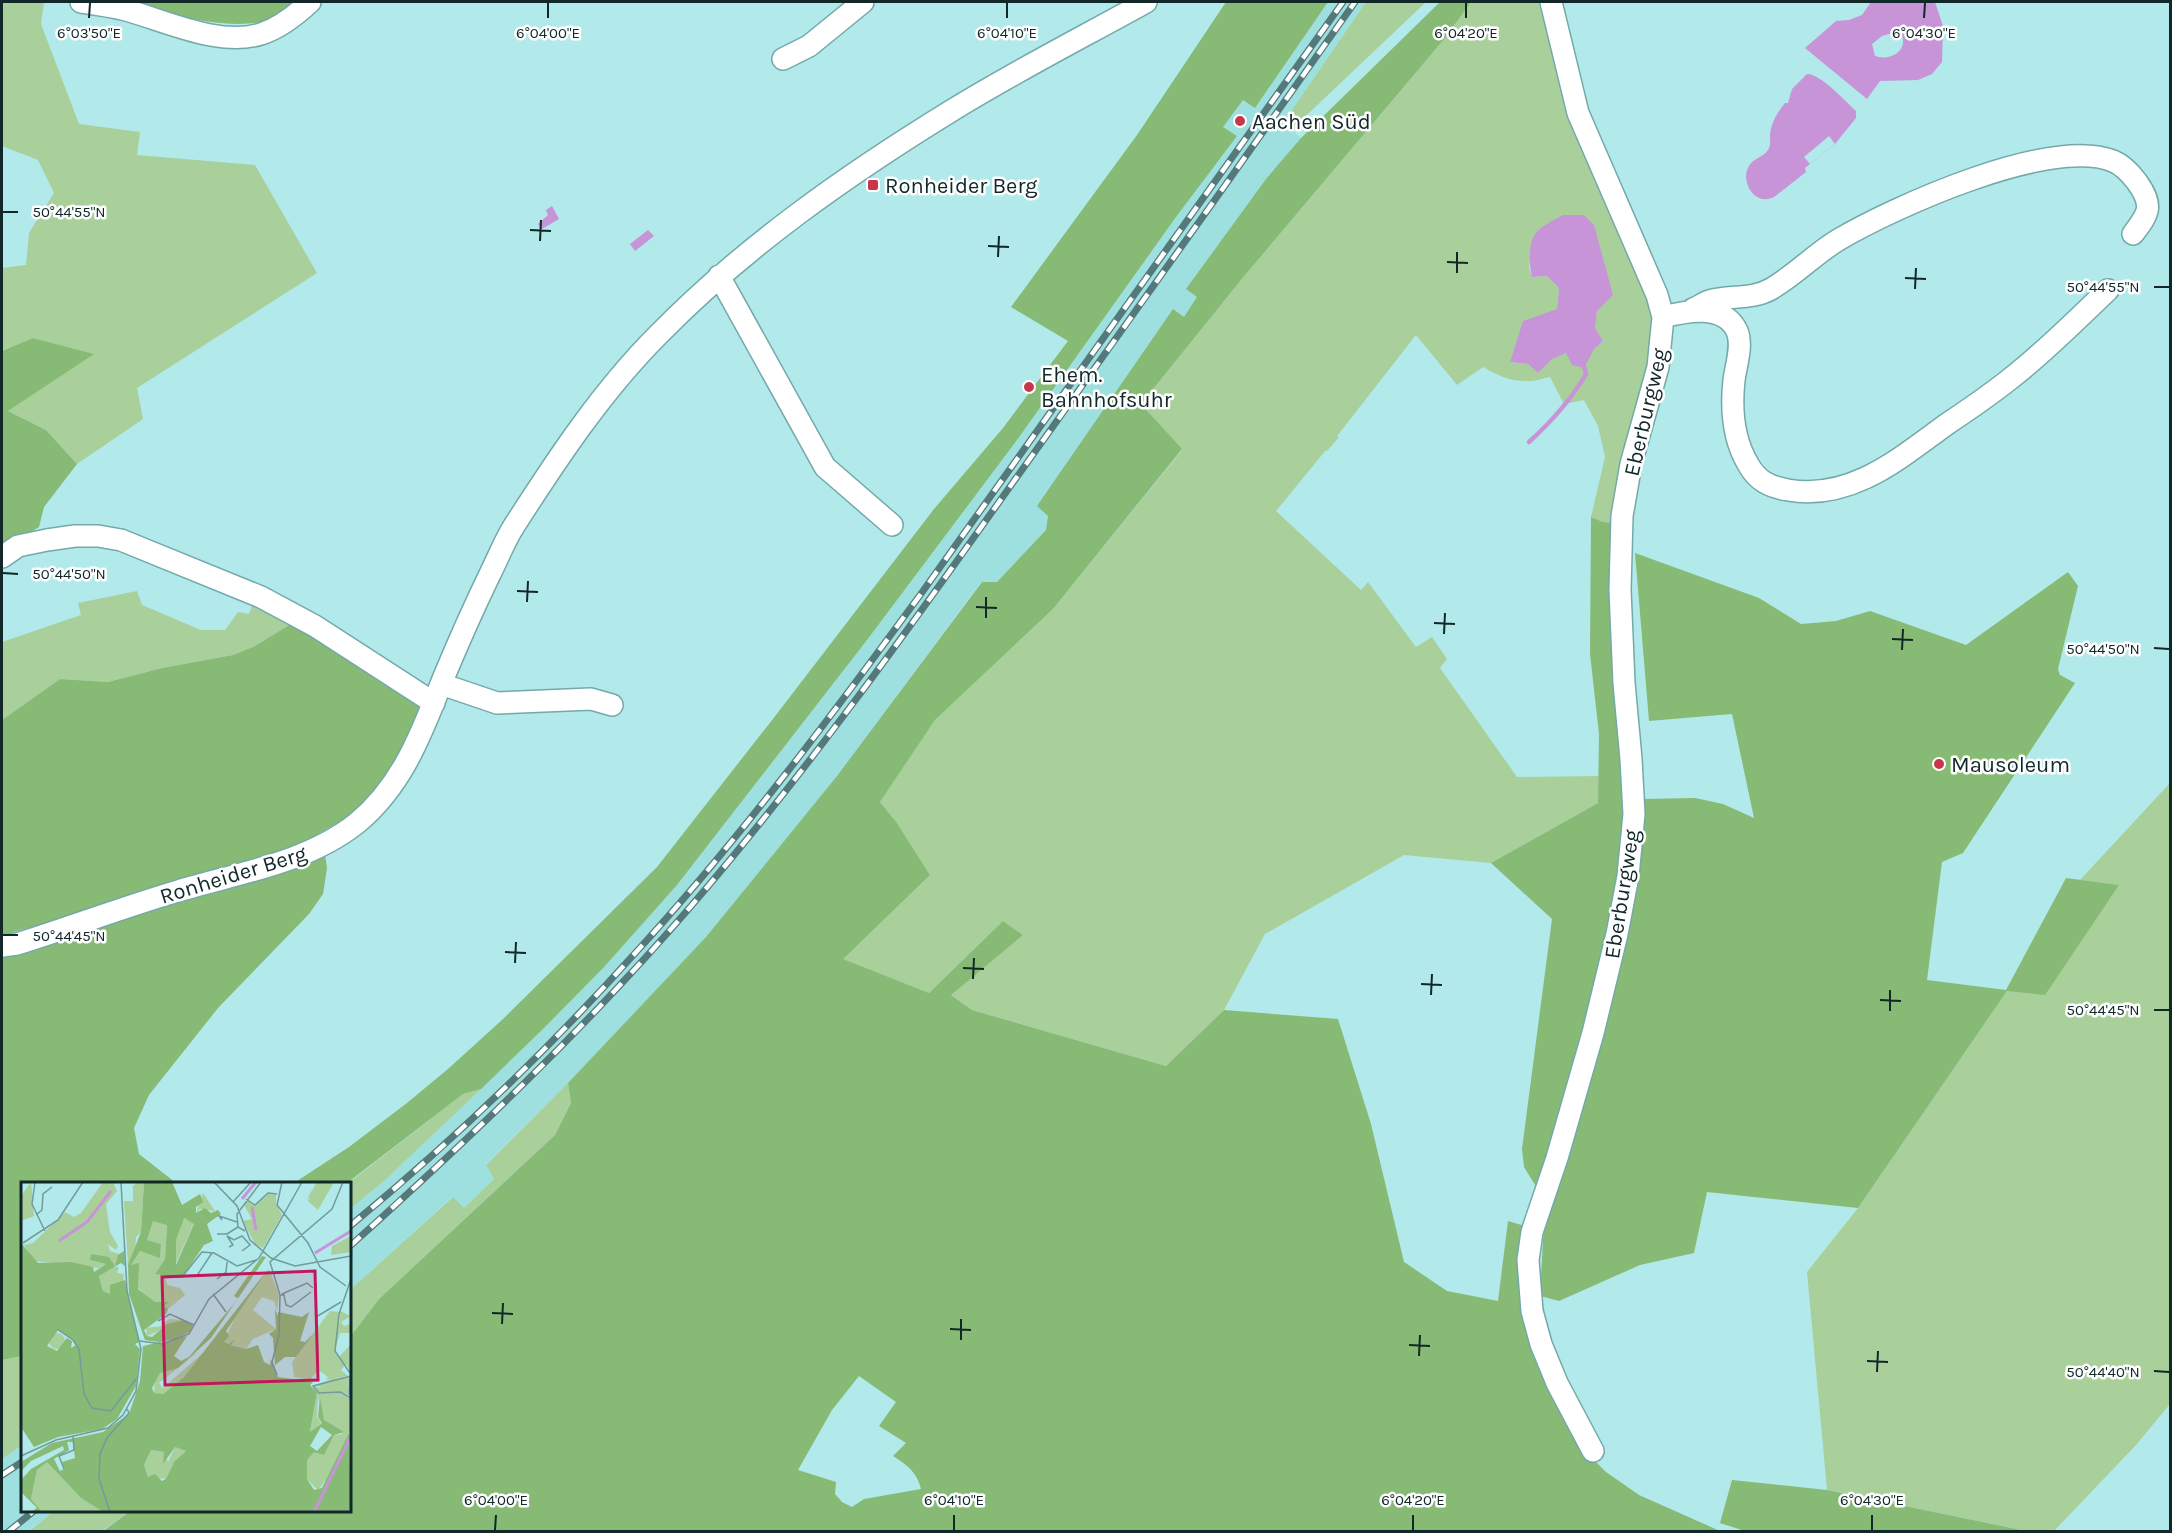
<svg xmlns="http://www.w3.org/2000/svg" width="2172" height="1533" font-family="Karla,sans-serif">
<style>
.built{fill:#9edfe0}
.green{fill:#a9d09b;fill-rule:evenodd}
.forest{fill:#87ba74;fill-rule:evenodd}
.water{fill:#c794d8;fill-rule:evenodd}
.pier{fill:#b2e9ea}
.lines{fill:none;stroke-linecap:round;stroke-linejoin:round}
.stream{stroke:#c794d8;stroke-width:4.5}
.minor-casing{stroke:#74a9aa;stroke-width:24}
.minor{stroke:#fff;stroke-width:21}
.rail-casing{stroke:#55797a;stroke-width:7}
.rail{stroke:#fefefe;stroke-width:4.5;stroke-dasharray:14;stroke-linecap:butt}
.ticks{fill:none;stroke:#112728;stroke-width:2}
.poi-dot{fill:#c7364b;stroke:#fefefe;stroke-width:2}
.labels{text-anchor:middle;stroke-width:5;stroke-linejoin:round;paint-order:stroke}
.poi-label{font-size:22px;fill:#112728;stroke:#fefefe;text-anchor:start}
.street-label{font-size:22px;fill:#112728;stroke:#fefefe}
.inset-river{fill:none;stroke:#c794d8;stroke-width:3}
.inset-road{fill:none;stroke:#729b9c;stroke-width:1.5}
.view{fill:#c2185b;fill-opacity:0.15;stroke:#c2185b;stroke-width:3}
.inset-edge{fill:none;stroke:#112728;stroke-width:3}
.ticks-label{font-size:15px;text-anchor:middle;fill:#112728;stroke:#fefefe;stroke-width:5;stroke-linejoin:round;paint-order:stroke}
</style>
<rect width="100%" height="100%" fill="#b2e9ea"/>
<!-- built -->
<path class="built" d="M 1328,2 L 1366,2 L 1283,123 L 1301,138 L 1266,179 L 1187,289 L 1198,297 L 1184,317 L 1173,309 L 1038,506 L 1049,516 L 1046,530 L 997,582 L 981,582 L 837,776 L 706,937 L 568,1083 L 486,1164 L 494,1179 L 464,1208 L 452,1197 L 350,1290 L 350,1209 L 385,1180 L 544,1028 L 604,966 L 677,885 L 867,640 L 1017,440 L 1176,217 L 1237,136 L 1223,127 L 1243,99 L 1255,108 Z
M 22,1445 L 22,1510 L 54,1511 L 28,1531 L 2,1532 L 2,1459 Z"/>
<!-- green -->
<path class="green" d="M 2,2 L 44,2 L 41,24 L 79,124 L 140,132 L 137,155 L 255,165 L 317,273 L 137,388 L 143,419 L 77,464 L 46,430 L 8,411 L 93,354 L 33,338 L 2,351 L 2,268 L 26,265 L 29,233 L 54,193 L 38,160 L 2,146 Z
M 1366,2 L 1426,2 L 1291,130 L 1283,123 Z
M 1471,2 L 1546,2 L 1573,122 L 1603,199 L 1645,293 L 1652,323 L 1652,361 L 1615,523 L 1603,522 L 1591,517 L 1605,457 L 1598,426 L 1584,400 L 1564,404 L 1550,377 C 1543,378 1534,382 1527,381 C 1508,381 1500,376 1483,367 L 1457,385 L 1416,335 L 1337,436 L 1339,437 L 1327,451 L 1326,450 L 1276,511 L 1361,590 L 1368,582 L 1416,647 L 1432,637 L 1447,659 L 1440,668 L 1517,777 L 1599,776 L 1598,803 L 1491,863 L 1404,855 L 1265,934 L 1224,1010 L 1166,1066 L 972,1010 L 950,994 L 1023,935 L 1003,921 L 929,993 L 842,959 L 930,875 L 897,823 L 880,802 L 935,720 L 1053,609 L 1182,450 L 1141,404 L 1241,280 L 1445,38 ZM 1531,247 L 1597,311 L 1594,328 L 1603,341 C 1587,355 1568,348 1552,359 C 1547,362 1542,369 1538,373 L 1528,364 L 1510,362 L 1557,309 L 1559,288 L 1547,276 L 1532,277 L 1529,268 Z
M 137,591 L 142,605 L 201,630 L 225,630 L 238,612 L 249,614 L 254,601 L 294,622 L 255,646 L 233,655 L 162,668 L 108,682 L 60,679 L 2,720 L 2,642 L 81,615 L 78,603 Z
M 2170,783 L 2170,1404 L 2136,1445 L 2054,1531 L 2026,1531 L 1827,1490 L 1807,1272 L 1858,1208 L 2007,991 L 2119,885 L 2080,880 Z
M 568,1083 L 571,1103 L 555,1135 L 379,1299 L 350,1337 L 350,1290 L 453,1197 L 464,1208 L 494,1179 L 486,1165 Z
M 481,1089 L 385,1180 L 350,1209 L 350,1184 L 347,1184 L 463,1094 Z
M 22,1356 L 22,1445 L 2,1459 L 2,1360 Z
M 54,1511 L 130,1511 L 102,1531 L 28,1532 Z"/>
<!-- forest -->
<path class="forest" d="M 118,2 L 299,2 C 291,7 282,15 272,19 C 230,34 162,11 118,2 Z
M 1226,2 L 1328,2 L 1255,108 L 1243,100 L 1223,127 L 1237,136 L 1176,217 L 1017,440 L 867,640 L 677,885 L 604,967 L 544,1028 L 481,1089 L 463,1094 L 347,1183 L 294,1183 L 349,1147 L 407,1103 L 448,1069 L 503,1019 L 657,867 L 776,715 L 934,509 L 1003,428 L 1068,341 L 1011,307 L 1137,135 Z
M 1440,2 L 1471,2 L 1445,38 L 1241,280 L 1141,404 L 1182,449 L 1053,609 L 935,720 L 880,802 L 897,823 L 930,875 L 843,959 L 929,993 L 1003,921 L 1023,935 L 951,995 L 972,1010 L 1166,1066 L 1224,1010 L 1338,1019 L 1371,1124 L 1404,1262 L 1447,1291 L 1498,1301 L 1508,1221 L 1525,1226 L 1533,1345 L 1557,1405 L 1587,1453 L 1606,1472 L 1639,1495 L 1720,1531 L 102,1532 L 130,1511 L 350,1510 L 350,1337 L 379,1299 L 555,1135 L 571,1103 L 568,1083 L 706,937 L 837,776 L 982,582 L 997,582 L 1046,530 L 1048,516 L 1037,506 L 1173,309 L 1184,317 L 1197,297 L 1186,289 L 1266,179 L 1301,138 ZM 859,1376 L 896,1402 L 879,1426 L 906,1443 L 893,1456 C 907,1465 917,1472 921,1489 L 864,1499 L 852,1507 L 842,1502 L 835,1494 L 836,1482 L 798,1470 L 832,1410 Z
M 33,338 L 94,354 L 8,411 L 46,430 L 77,464 L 44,507 L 39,527 L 2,550 L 2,351 Z
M 1591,517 L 1603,522 L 1615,523 L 1630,625 L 1642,799 L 1695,798 L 1723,804 L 1754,818 L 1732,714 L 1649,721 L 1635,553 L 1759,598 L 1801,624 L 1836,621 L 1870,611 L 1966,645 L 2068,572 L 2078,586 L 2058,669 L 2060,675 L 2075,683 L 1963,853 L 1942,862 L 1927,980 L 2006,990 L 2066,878 L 2119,885 L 2045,995 L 2007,991 L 1858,1208 L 1707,1192 L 1694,1253 L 1640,1265 L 1559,1301 L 1540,1296 L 1543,1240 L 1547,1204 L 1524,1167 L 1522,1149 L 1552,919 L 1491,863 L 1598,803 L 1599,734 L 1590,654 Z
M 294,622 L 424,702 L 412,731 L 388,775 L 370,797 L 353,814 L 295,847 L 172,883 L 50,922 L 2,935 L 2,720 L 60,679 L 108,682 L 162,668 L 233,655 L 255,646 Z
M 325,855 L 327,868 L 323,894 L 309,914 L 218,1008 L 149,1095 L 134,1128 L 139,1154 L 176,1183 L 22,1184 L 22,1356 L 2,1360 L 2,954 L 177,900 L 297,868 Z
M 1732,1480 L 1827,1490 L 2026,1531 L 1745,1531 L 1720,1523 Z"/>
<!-- water -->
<path class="water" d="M 1871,2 L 1935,2 L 1943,26 L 1942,62 L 1932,74 L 1918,80 L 1880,81 L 1867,99 L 1805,48 L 1836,21 L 1849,20 L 1862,15 ZM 1889,34 L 1902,35 C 1908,52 1889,61 1875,56 L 1872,44 L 1882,36 Z
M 1807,74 C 1821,74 1845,101 1856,111 L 1856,118 L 1835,144 L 1805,168 L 1806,172 L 1774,197 C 1754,207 1741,181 1748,168 C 1752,158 1763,158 1768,150 C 1771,146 1770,142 1770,137 C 1770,124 1777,113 1785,103 L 1788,103 L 1792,89 Z
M 552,206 L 559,219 L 542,229 L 538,224 L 548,215 L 546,210 Z
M 1563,215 L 1584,215 L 1594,225 L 1613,295 L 1597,311 L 1595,328 L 1603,341 L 1594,349 L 1584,368 L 1572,365 L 1566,353 L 1552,359 L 1538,373 L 1528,364 L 1510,362 L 1523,321 L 1557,309 L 1559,288 L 1547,276 L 1532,277 C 1529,266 1528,245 1535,234 C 1541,226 1554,220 1563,215 Z
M 648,230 L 654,236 L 635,251 L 630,244 Z"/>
<!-- pier -->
<path class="pier" d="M 1829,136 L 1835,144 L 1810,164 L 1804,157 Z"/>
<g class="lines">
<!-- stream -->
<path class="stream" d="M 1529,442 C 1551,422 1571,400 1586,374 L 1583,362"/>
<!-- minor casing -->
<g class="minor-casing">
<path id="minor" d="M 81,2 C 96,4 111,6 126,10 C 166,21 219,47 261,34 C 280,28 296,15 310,2
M 1551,2 L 1578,113 L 1657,295 L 1663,317 L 1658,367 L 1631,464 L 1622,516 L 1620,590 L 1624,683 L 1631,759 L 1634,814 L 1628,876 L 1617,934 L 1593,1033 L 1557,1158 L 1532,1232 L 1528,1260 L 1532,1311 L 1541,1344 L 1557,1383 L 1593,1451
M 783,59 L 809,46 L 863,2
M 719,276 L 825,467 L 892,525
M 1693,309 C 1698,307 1704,303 1709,301 C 1730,295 1752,300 1771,289 C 1795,275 1815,254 1838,240 C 1894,207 2051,136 2113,161 C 2123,165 2131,174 2137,182 C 2154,206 2149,213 2133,234
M 1663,317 C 1686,311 1724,303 1737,331 C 1743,345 1736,365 1734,380 C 1731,408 1733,439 1748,464 C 1757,481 1770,487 1788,490 C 1851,501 1900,458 1947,424 C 1968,410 1990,395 2010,379 C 2045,352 2076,320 2108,290
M 2,557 L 18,546 L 47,540 L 75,536 L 98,536 L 121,540 L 261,597 L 315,626 L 434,703
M 441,684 L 497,703 L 591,699 L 612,705
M 2,946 L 17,944 C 71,927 124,907 178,891 C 238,873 307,863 357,823 C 403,785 422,732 443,679 C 458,643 473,609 490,574 C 498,558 505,540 514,526 C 557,459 602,391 658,335 C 744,247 847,175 951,111 C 1014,72 1081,38 1146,2"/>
</g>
<!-- minor -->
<use href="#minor" class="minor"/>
<!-- rail casing -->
<g class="rail-casing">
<path id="rail" d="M 350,1226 C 452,1142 549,1049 638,950 C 741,837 833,714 923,591 L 1343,2
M 350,1246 C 469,1139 587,1027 692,905 C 808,770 911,626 1014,481 C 1128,322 1242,162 1355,2
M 2,1475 L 22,1462
M 8,1532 L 35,1510"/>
</g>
<!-- rail -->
<use href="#rail" class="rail"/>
</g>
<!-- ticks -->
<path class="ticks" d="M 89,18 L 90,3M 548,18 L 548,3M 1007,18 L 1007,3M 1466,18 L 1466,3M 1924,18 L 1925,3M 3,212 L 18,212M 530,230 L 551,231M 540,241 L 541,220M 988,246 L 1009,247M 998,257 L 999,236M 1447,262 L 1468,263M 1457,273 L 1457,252M 1905,278 L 1926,279M 2154,287 L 2169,287M 1915,289 L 1916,268M 3,573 L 18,574M 517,591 L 538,592M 527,602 L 528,581M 976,607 L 997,608M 986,618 L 986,597M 1434,623 L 1455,624M 1444,634 L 1445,613M 1892,639 L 1913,640M 2154,648 L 2169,649M 1902,650 L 1903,629M 3,935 L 18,935M 505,952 L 526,953M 515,963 L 516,942M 963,968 L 984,969M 973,979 L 974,958M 1421,984 L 1442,985M 1431,995 L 1432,974M 1880,1000 L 1901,1001M 2154,1010 L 2169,1010M 1890,1011 L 1890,990M 492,1313 L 513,1314M 502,1324 L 503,1303M 950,1329 L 971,1330M 961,1340 L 961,1319M 1409,1345 L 1430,1346M 1419,1356 L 1420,1335M 1867,1361 L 1888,1362M 2154,1371 L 2169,1372M 1877,1372 L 1878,1351M 495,1530 L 496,1515M 954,1530 L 954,1515M 1413,1530 L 1413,1515M 1872,1530 L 1872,1515"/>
<!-- markers -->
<g class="poi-dot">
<circle cx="1240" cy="121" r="6"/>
<rect x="867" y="179" width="12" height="12" rx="3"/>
<circle cx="1029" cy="387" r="6"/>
<circle cx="1939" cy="764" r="6"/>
</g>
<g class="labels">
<!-- poi labels -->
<g class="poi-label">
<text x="1252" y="129">Aachen Süd</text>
<text x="885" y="193">Ronheider Berg</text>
<text x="1041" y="382">Ehem.<tspan x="1041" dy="25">Bahnhofsuhr</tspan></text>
<text x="1951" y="772">Mausoleum</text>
</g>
<!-- street labels -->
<g class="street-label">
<text transform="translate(1645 412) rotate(-77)" y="8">Eberburgweg</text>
<text transform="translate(233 874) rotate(-17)" y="8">Ronheider Berg</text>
<text transform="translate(1621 894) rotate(-81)" y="8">Eberburgweg</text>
</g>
</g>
<!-- overview -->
<g transform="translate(21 1182)">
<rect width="330" height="330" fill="#b2e9ea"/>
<path d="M 10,0 L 13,34 L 0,39 L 0,14 ZM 82,0 L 92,0 L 96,9 L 85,22 L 89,50 L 97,64 L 95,68 L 87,62 L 89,69 L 98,72 L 96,84 L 70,72 L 69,78 L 85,82 L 78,86 L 13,79 L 3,63 L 12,61 L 44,30 L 53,35 L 60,31 ZM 117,0 L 123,0 L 120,50 L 115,55 L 114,73 L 107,83 L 103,19 L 112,19 L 112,4 ZM 296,0 L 313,0 L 297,28 L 287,19 L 289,14 L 285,18 ZM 182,11 L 194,29 L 179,27 L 175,31 ZM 247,12 L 255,13 L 255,22 L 261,33 L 242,66 L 234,62 L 222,39 L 231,37 L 223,23 L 226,18 L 234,24 ZM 162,36 L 173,41 L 154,83 L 155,58 ZM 132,38 L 146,42 L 144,77 L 134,92 L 144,94 L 146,103 L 159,106 L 164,113 L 147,127 L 142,124 L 147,120 L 133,120 L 117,106 L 117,83 L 110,83 L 119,69 L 139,75 L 140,62 L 126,58 ZM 330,54 L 330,70 L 310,73 L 311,64 ZM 93,85 L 98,85 L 96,91 L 103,92 L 102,100 L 89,113 L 82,109 L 78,93 ZM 248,87 L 258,113 L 256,128 L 253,119 L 241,115 L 232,128 L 255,147 L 232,157 L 225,167 L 202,160 L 222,120 ZM 309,129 L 318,130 L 317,138 L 318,145 L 319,129 L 330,134 L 320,140 L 323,144 L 330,142 L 330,151 L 319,151 L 314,169 L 317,176 L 330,162 L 330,190 L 325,182 L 320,188 L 327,194 L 312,196 L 328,195 L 327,212 L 298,210 L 294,207 L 293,204 L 300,206 L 296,203 L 310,197 L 305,198 L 307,195 L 297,188 L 289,198 L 273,195 L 271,180 ZM 148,137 L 163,138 L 126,154 L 125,146 L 140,144 ZM28 159a8 8 0 1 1 16 0a8 8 0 1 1-16 0ZM 177,170 L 138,201 L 142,206 L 183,170 L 163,195 L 142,212 L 133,211 L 134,197 L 139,191 ZM 296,210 L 316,210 L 330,217 L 330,248 L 312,289 L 297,308 L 286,297 L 285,278 L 293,270 L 305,268 L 313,253 L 322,252 L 303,238 L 297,215 L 296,235 L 300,241 L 289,251 ZM 154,265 L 165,269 L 152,282 L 145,297 L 127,295 L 123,283 L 130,268 L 143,270 L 147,280 ZM 26,280 L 60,316 L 82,330 L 21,330 L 10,317 L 16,288 Z" fill="#a9d09b"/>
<path d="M 123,0 L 151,0 L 161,23 L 179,12 L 182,20 L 175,25 L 175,31 L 184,26 L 190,31 L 197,28 L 200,32 L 186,42 L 192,59 L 183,63 L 163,93 L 156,96 L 134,92 L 144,77 L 146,43 L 132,39 L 126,58 L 140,62 L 139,76 L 119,69 L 110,83 L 118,81 L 117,107 L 134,120 L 148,120 L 143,124 L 147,127 L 145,132 L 123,148 L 126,154 L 131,155 L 146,142 L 163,138 L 172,143 L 169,150 L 144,161 L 124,158 L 108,112 L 107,83 L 120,50 ZM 163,36 L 173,42 L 155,83 L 155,58 ZM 0,61 L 17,81 L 50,80 L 72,85 L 73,90 L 85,82 L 69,78 L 70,72 L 88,75 L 94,84 L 97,73 L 103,69 L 104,84 L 100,81 L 78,94 L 82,109 L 89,112 L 89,103 L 104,98 L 118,160 L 114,162 L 119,167 L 115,204 L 96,237 L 81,247 L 37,255 L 13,265 L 0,245 ZM 37,148 L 52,158 L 55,163 L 50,166 L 51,159 L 46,156 L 36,169 L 26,164 ZM 241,74 L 245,75 L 190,156 L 157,186 L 139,191 L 131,206 L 133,211 L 142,212 L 163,195 L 247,87 L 205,149 L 208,154 L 203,160 L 208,162 L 214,157 L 210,163 L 225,167 L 237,163 L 243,180 L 249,183 L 250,177 L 257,195 L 292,200 L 289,203 L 296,210 L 289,250 L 301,241 L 297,235 L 299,215 L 303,238 L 323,250 L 313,253 L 303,273 L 293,270 L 286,278 L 286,297 L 293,308 L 301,306 L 328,251 L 330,330 L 82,330 L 60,316 L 26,280 L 16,288 L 10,317 L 21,330 L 10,330 L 16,326 L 0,310 L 0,298 L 10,287 L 43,268 L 42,264 L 10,279 L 0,289 L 0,280 L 31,261 L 82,250 L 108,232 L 119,199 L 122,164 L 166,154 L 153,174 L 160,179 L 168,175 L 212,123 L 217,116 L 213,114 ZM 300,245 L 311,253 L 296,269 L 289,264 ZM 46,260 L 52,260 L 54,276 L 41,280 L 43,287 L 39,289 L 33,277 L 48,268 ZM 154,265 L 165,269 L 153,280 L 145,297 L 141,299 L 134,292 L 127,295 L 123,283 L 130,268 L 143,270 L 142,282 ZM 254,127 L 257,134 L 257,130 L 281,135 L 288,130 L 279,159 L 284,160 L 292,152 L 275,175 L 264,175 L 254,183 L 252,156 L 248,152 L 255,147 Z" fill="#87ba74" fill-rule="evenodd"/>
<path class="inset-river" d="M 221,17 L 235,0M 231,25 L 235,48M 38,59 L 66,40 L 90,9M 294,71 L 330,49M 293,330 L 330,254"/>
<path class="inset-road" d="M 14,0 L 11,22 L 24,49M 193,0 L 216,24 L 229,58 L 250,76 L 274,84 L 330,74M 261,0 L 256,23 L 287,61 L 299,85 L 325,104M 225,17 L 234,23 L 247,11 L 256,12M 212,20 L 230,0M 15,33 L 21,28 L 22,12 L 31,5M 201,38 L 198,34 L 216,40M 224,49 L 217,45 L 216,32 L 240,0M 196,52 L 206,52 L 217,45M 2,61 L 37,38 L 62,0M 208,65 L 212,63 L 206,54 L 213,58 L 221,54 L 229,63 L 221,69M 177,92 L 191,71M 144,94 L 161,95 L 181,70 L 193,71 L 216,84 L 235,78M 196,97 L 205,90 L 206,80M 192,112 L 205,130M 261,112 L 286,101 L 292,106M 259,113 L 263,113 L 265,123 L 270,125 L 290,110M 295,135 L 320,120M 137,139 L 149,132 L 173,143M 36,147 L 52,158 L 58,167 L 63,212 L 71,226 L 90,229 L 115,197M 119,159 L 141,162 L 168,152 L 188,117 L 238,76 L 281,0M 329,191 L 314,169 L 318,132 L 330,97M 256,193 L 251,180 L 258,153 L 259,113 L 249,80 L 311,27 L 322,0M 330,194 L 292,204 L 298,211 L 319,210 L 330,216M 328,213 L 329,194M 0,274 L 35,258 L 87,246 L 102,233 L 115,209 L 120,167 L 106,109 L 100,0M 43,287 L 38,274 L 53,268 L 52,254M 89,330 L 78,297 L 79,272 L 86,256 L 108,231 L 106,227"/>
<path class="view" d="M 294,89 L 297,198 L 144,203 L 141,95 Z"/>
<rect width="330" height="330" class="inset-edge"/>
</g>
<g class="ticks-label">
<text x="89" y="38">6°03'50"E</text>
<text x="548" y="38">6°04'00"E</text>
<text x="1007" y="38">6°04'10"E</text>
<text x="1466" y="38">6°04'20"E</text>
<text x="1924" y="38">6°04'30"E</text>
<text x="69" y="217">50°44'55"N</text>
<text x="2103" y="292">50°44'55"N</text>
<text x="69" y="579">50°44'50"N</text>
<text x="2103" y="654">50°44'50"N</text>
<text x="69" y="941">50°44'45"N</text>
<text x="2103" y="1015">50°44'45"N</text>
<text x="2103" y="1377">50°44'40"N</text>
<text x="496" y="1505">6°04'00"E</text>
<text x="954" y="1505">6°04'10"E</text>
<text x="1413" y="1505">6°04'20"E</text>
<text x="1872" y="1505">6°04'30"E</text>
</g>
<!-- border -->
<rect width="2172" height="1533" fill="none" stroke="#112728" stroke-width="6"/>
</svg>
